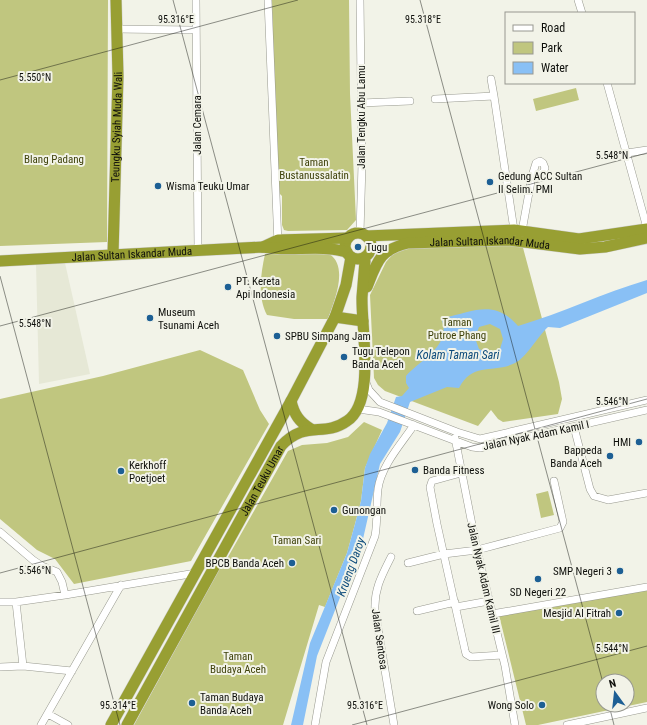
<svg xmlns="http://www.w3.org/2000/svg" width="647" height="725" font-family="'Roboto Condensed',sans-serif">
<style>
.built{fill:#e6e8d6}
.green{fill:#c0c67f;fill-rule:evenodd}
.water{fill:#89c0f5;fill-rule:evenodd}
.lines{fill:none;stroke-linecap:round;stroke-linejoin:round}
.minor-casing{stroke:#98998f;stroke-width:8}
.highway-casing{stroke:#cfcfce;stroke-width:12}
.minor{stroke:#fff;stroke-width:7}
.highway{stroke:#989f33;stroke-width:11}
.ticks{fill:none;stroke:#0e0f0b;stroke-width:1;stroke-opacity:0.45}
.poi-dot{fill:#1d5f94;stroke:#f2f3e8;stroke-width:1.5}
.labels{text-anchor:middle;stroke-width:4;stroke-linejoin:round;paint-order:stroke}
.street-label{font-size:11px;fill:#0e0f0b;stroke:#f2f3e8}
.park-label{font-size:11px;fill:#40430c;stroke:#f2f3e8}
.poi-label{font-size:11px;fill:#0e0f0b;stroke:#f2f3e8;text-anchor:start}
.water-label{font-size:12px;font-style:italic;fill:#0d4b7b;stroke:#f2f3e8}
.ticks-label{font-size:10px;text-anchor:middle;fill:#0e0f0b;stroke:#f2f3e8;stroke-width:4;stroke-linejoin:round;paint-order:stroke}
</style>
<rect width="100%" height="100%" fill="#f2f3e8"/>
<!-- built -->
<path class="built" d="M 65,263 L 90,374 L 39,384 L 36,264 Z"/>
<!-- green -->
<path class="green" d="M 0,0 L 108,0 L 107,242 L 0,246 Z
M 272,0 L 349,0 L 350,94 L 356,220 L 347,230 L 288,231 L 284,230 L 282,225 L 282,196 L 276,190 Z
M 576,88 L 579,100 L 536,111 L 533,99 Z
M 522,244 L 559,382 L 562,399 L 558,414 L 503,422 L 498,419 L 491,410 L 478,426 L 385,391 L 378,385 L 374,378 L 370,295 L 386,262 L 394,253 L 409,246 Z
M 322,251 C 352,259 335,299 328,319 L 294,319 L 267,315 C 257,296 261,273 265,254 Z
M 200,350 L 243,370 L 260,410 L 269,424 L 191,561 L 74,584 L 55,559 L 37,550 L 0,519 L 0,399 L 103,376 Z
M 364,422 L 382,430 L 365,468 L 361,501 L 355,524 L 347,553 L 325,607 L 319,605 L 283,725 L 134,725 L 222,564 L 224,564 L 288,451 L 302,445 L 327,443 L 348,437 Z
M 548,491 L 554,515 L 541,518 L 536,494 Z
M 647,588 L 647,702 L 538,725 L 526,725 L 499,615 ZM 603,681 L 627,681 L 627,705 L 603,705 Z"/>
<!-- water -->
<path class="water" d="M 647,280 L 647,293 L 560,328 L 548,327 C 538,336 526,358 515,363 C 493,374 473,361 459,388 L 447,387 L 410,402 L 400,432 L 380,464 L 363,539 L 317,656 L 303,725 L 291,725 L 310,643 L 347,553 L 355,524 L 361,501 L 365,468 L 370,454 L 387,423 L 396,397 L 402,396 L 409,388 L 406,383 L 406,376 C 420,360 451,346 442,321 L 444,318 C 474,311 495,299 518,326 C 562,313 603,293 647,280 ZM 490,324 L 500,329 L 503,339 L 500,349 L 489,353 L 479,349 L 475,338 L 479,327 Z"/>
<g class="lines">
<!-- minor casing -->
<g class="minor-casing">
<path id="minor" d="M 196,0 L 198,250
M 268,0 L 278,244
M 578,0 L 582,13
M 116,29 L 191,30
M 491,79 L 494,96
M 607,83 L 647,228
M 435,99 L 494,96 L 514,230
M 361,103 L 410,101
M 627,153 L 647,150
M 522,231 L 532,176 L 536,163 L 540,161 L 543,163 L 545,168 L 543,173 L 532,176
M 360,233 L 362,164 L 360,0
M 365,380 L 369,390 L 380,402 L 457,432 L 480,439 L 647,400
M 358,409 L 379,412 L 472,447 L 480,448 L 647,410
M 574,427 L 590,489 L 594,496 L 608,500 L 647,493
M 455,438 L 477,550 L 505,666 L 515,725
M 461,473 L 432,481 L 430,487 L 437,524 L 465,650 L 466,654 L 471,657 L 502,655
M 0,532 L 33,560 L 42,566 L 57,572 L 62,582 L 65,595
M 391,557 C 382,575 374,589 375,610 L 394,725
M 408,563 L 444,554 L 477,550 L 560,528 L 563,522 L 554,481
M 0,602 L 16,602 L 65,595 L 196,573
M 16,602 L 23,666
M 456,607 L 489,601
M 417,611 L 455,602
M 492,614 L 647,587
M 0,667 L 23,666 L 72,671
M 48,714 L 68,725
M 41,725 L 121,585
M 315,725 L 326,662 L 375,536 C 378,520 376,505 378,489 C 381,466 401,444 414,425
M 567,725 L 647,708"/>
</g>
<!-- highway casing -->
<g class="highway-casing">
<g id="highway">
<circle cx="358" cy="246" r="13"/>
<path d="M 366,236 L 514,230 L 579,239 L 647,229"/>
<path d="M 263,247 L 278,240 L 348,238"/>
<path id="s1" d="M 113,254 L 118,76 L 116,0"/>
<path id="s2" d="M 0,261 L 263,247 C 291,252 319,244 347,252"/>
<path id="s3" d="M 367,287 C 377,262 379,250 408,243 L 508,240 L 580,249 L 605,247 L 647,238"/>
<path d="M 335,317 L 363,321"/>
<path d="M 291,401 C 294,414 299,422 311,429"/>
<path d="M 111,725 L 291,401 L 335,317 L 346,285 L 351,257"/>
<path id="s4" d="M 127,725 L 281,446 C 306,419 323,438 347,421 C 376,402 361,328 362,297 C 363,285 364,273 365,261"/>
</g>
</g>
<!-- minor -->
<use href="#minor" class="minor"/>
<!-- highway -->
<use href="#highway" class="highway"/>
</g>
<!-- ticks -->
<path class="ticks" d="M 173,0 L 367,725M 420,0 L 603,683M 0,80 L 298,0M 0,276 L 120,725M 0,326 L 647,153M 0,573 L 647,399M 609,705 L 614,725M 352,725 L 647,646"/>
<!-- markers -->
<g class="poi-dot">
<circle cx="490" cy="182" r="4"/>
<circle cx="158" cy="186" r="4"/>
<circle cx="358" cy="247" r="4"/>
<circle cx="228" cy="287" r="4"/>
<circle cx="150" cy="318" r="4"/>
<circle cx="277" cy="336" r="4"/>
<circle cx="344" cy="357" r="4"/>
<circle cx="639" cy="442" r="4"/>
<circle cx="610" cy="456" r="4"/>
<circle cx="415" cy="470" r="4"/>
<circle cx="121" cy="471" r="4"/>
<circle cx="334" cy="510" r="4"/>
<circle cx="292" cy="563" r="4"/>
<circle cx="620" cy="571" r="4"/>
<circle cx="538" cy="579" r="4"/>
<circle cx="619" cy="613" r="4"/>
<circle cx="192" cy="703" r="4"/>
<circle cx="542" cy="705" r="4"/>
</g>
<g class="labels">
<!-- street labels -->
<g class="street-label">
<text transform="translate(361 117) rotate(-90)" y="4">Jalan Tengku Abu Lamu</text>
<text transform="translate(197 125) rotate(-90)" y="4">Jalan Cemara</text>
<text dy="4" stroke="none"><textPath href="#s1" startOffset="127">Teungku Syiah Muda Wali</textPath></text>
<text dy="4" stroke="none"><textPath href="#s3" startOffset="146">Jalan Sultan Iskandar Muda</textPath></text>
<text dy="4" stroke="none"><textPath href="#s2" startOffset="132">Jalan Sultan Iskandar Muda</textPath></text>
<text transform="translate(536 435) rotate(-12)" y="4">Jalan Nyak Adam Kamil I</text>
<text dy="4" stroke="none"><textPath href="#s4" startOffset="279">Jalan Teuku Umar</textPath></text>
<text transform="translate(484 578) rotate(77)" y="4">Jalan Nyak Adam Kamil III</text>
<text transform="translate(380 639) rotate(82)" y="4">Jalan Sentosa</text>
</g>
<!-- park labels -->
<g class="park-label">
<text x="54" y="163">Blang Padang</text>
<text x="314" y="166">Taman<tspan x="314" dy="13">Bustanussalatin</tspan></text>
<text x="457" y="326">Taman<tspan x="457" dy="13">Putroe Phang</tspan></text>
<text x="297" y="544">Taman Sari</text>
<text x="238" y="660">Taman<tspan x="238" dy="13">Budaya Aceh</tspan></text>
</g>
<!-- poi labels -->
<g class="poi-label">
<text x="498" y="180">Gedung ACC Sultan<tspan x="498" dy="13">II Selim. PMI</tspan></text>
<text x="166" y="190">Wisma Teuku Umar</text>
<text x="366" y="251">Tugu</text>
<text x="236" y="285">PT. Kereta<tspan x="236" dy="13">Api Indonesia</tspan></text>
<text x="158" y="316">Museum<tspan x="158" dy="13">Tsunami Aceh</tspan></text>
<text x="285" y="340">SPBU Simpang Jam</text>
<text x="352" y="355">Tugu Telepon<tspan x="352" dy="13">Banda Aceh</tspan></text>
<text x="631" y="446" text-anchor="end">HMI</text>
<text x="602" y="454" text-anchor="end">Bappeda<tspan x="602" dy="13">Banda Aceh</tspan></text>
<text x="129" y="469">Kerkhoff<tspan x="129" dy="13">Poetjoet</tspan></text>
<text x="423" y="474">Banda Fitness</text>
<text x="342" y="514">Gunongan</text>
<text x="284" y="567" text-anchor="end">BPCB Banda Aceh</text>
<text x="612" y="575" text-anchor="end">SMP Negeri 3</text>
<text x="538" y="596" text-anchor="middle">SD Negeri 22</text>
<text x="611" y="617" text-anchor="end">Mesjid Al Fitrah</text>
<text x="200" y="701">Taman Budaya<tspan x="200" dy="13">Banda Aceh</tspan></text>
<text x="534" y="709" text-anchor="end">Wong Solo</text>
</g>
<!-- water labels -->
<g class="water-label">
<text x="458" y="359">Kolam Taman Sari</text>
<text transform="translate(351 567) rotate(-70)" y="4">Krueng Daroy</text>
</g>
</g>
<g class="ticks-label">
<text x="176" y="23">95.316°E</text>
<text x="423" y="23">95.318°E</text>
<text x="35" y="81">5.550°N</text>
<text x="612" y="159">5.548°N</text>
<text x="35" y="327">5.548°N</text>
<text x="612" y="405">5.546°N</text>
<text x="35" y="574">5.546°N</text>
<text x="612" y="652">5.544°N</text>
<text x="118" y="709">95.314°E</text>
<text x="365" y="709">95.316°E</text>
</g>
<!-- legend -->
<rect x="505" y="12" width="130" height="72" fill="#f2f3e8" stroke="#979890"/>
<rect x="513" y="25" width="20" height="6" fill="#ffffff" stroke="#979890"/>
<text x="541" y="32" font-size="12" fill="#0e0f0b">Road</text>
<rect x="513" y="42" width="20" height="12" fill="#c0c67f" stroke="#979890"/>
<text x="541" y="52" font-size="12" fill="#0e0f0b">Park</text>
<rect x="513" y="62" width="20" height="12" fill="#89c0f5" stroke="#979890"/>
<text x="541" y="72" font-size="12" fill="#0e0f0b">Water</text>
<!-- north arrow -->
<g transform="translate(615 693) rotate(345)"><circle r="19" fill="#f2f3e8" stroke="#979890"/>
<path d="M0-3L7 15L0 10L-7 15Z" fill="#1d5f94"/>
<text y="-6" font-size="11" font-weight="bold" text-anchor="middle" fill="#0e0f0b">N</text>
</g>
</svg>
